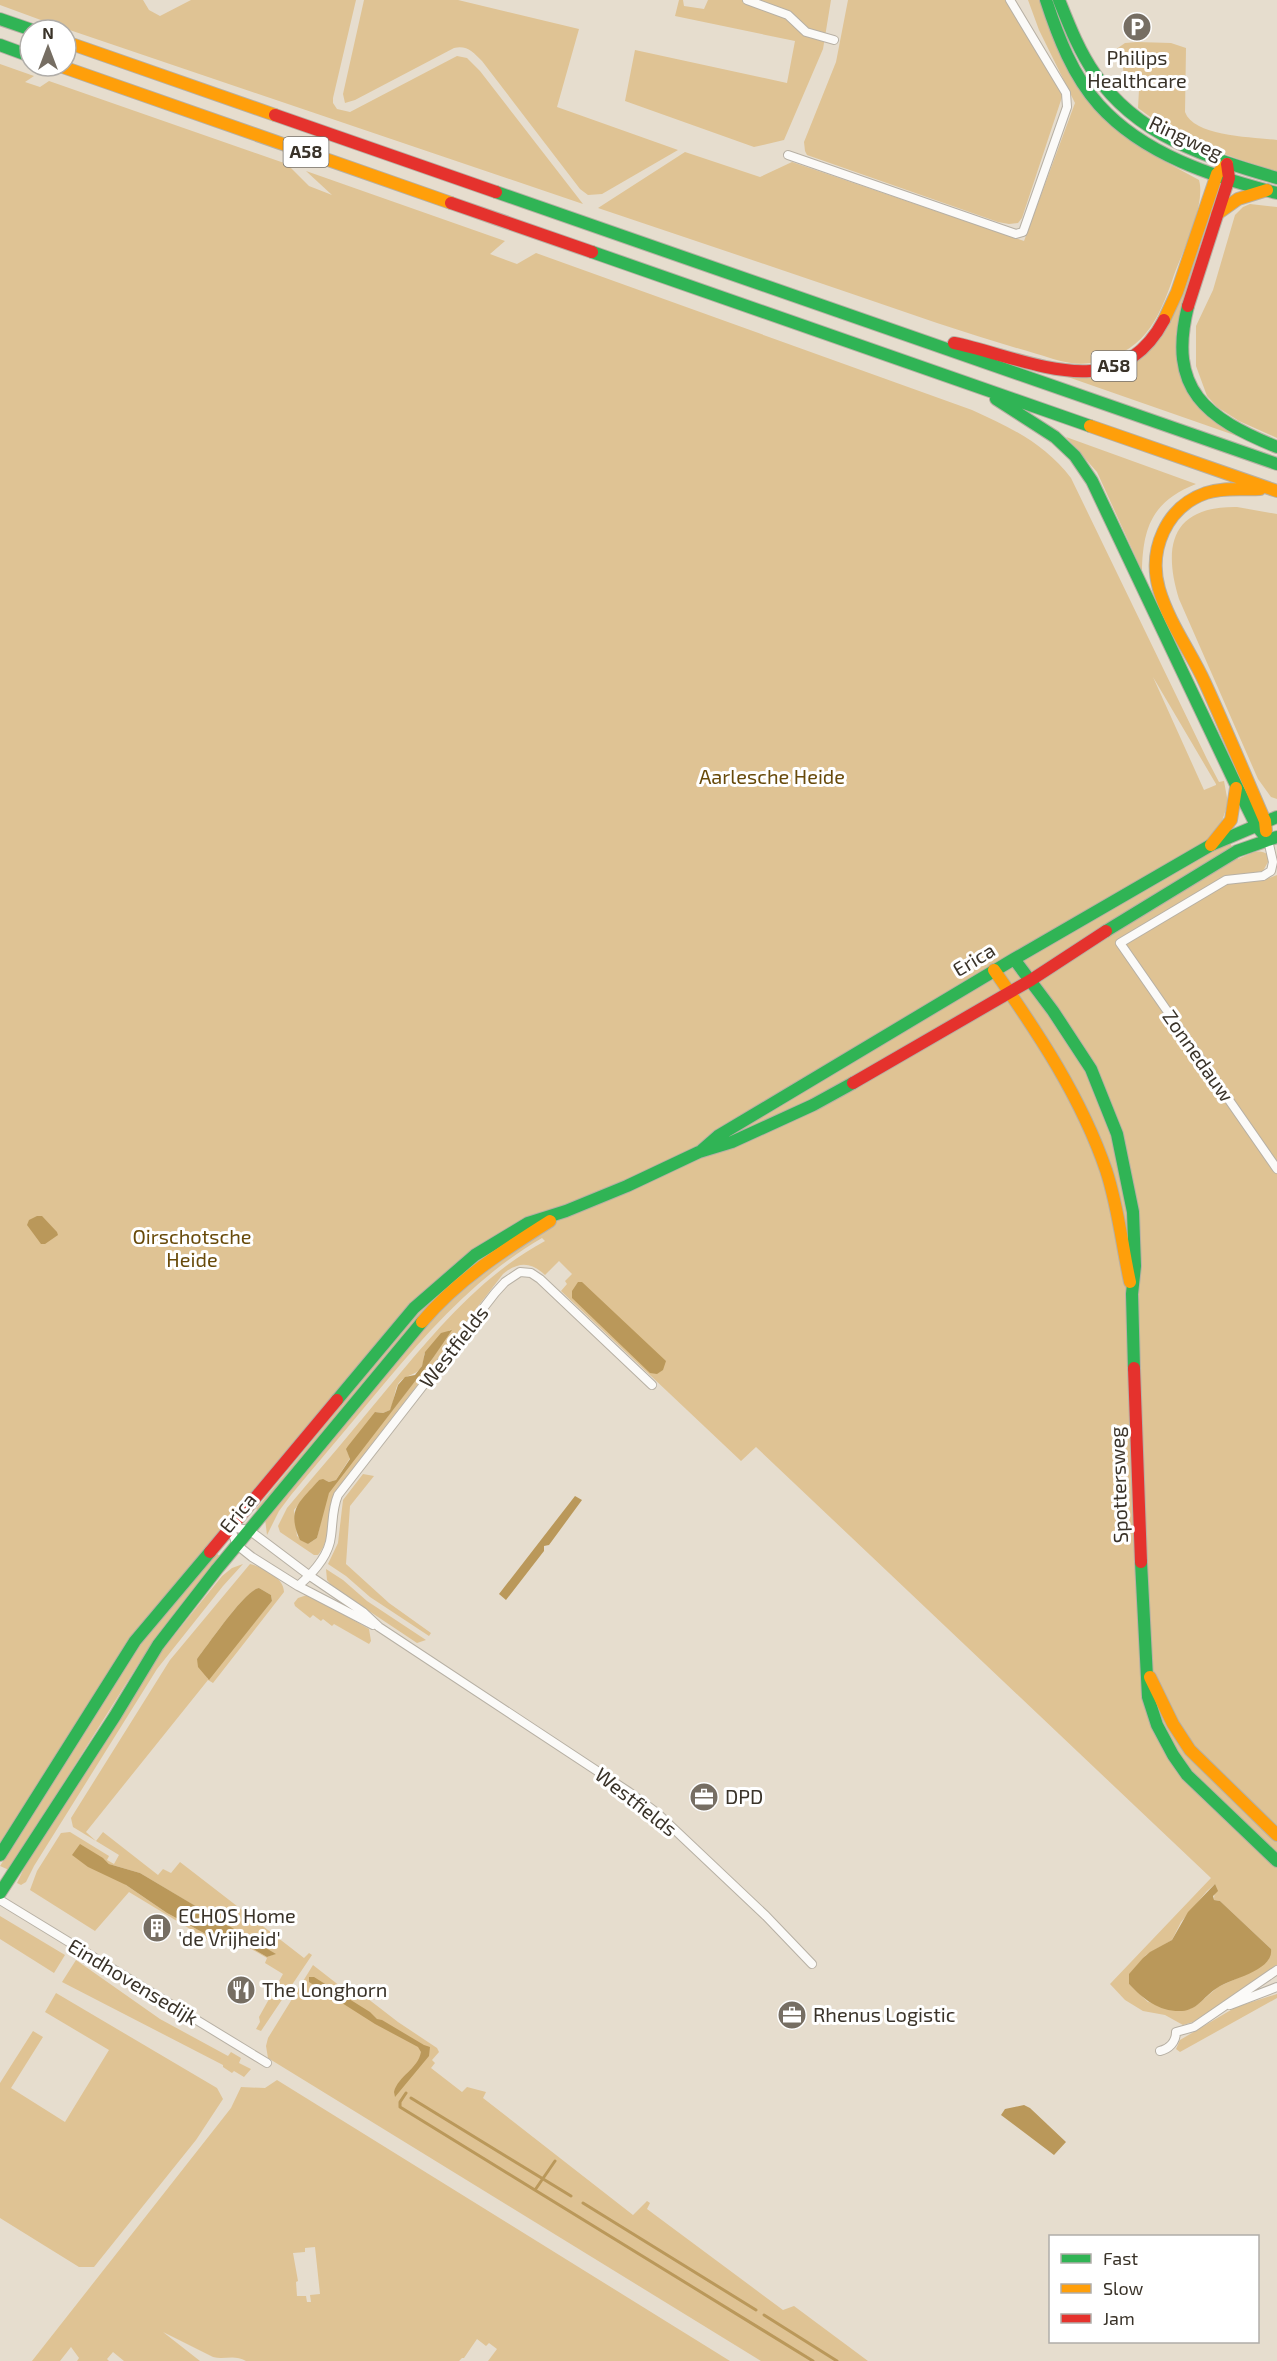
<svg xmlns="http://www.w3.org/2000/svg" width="1277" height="2361" font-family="'Exo 2',sans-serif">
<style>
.green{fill:#dfc394;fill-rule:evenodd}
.water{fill:#ba985a}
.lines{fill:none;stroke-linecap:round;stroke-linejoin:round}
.stream{stroke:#ba985a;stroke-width:3}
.street-casing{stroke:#b7b0a4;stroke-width:10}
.fast-casing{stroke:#b7b0a4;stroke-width:14}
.slow-casing{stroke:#b7b0a4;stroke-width:14}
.jam-casing{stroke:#b7b0a4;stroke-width:14}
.street{stroke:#fbfaf8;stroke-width:8}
.fast{stroke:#30b455;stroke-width:12}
.slow{stroke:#ff9f0a;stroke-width:12}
.jam{stroke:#e5322d;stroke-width:12}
.labels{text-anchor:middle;stroke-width:6;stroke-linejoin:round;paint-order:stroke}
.shield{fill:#fff;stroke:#757069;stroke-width:1.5}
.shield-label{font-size:18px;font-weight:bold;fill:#3a3329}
.poi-label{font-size:20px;fill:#3a3329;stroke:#fff;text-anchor:start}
.street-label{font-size:20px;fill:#3a3329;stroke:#fff}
.park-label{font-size:20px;fill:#684a0a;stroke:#fff}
</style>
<rect width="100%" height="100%" fill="#e6ddce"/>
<!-- green -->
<path class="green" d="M 0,0 L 143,0 L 149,10 L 160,16 L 191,0 L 356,0 L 333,98 L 333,103 L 337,109 L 350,112 L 457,56 L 467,58 L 480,71 L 583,204 L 49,23 L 0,5 Z
M 364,0 L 458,0 L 579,29 L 557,107 L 678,150 L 602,194 L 588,195 L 580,189 L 482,61 C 473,52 467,45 454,48 L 355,100 L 345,103 L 343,94 Z
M 679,0 L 683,0 L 684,6 L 704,9 L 708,0 L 831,0 L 823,49 L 784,140 L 754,147 L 625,101 L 635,50 L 787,83 L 795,41 L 675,16 Z
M 848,0 L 1006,0 L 1061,92 L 1062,97 L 1022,218 L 1018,223 L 1009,224 L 998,222 L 807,155 L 805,151 L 804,142 L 836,62 Z
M 1028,0 L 1044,0 L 1096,110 L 1122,135 L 1153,155 L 1199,180 C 1206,205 1183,250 1174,275 C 1158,322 1143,354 1090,363 C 1072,366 1054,359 1037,354 C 1003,344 970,334 937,323 C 824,284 711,246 598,208 L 685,152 L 760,177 L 792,162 L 1024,241 L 1075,103 L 1039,30 Z
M 1137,42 L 1171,43 L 1186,48 L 1185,112 C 1194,137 1254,137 1277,140 L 1277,172 C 1228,156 1179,140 1138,108 L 1139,90 L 1124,75 L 1122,61 L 1115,50 L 1125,43 Z
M 0,64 L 34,76 L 25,82 L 40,87 L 49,81 L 287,164 L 309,186 L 332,195 L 306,171 L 505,241 L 490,254 L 517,264 L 536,253 L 972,410 C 1010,427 1045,444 1071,478 L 1207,759 L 1219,782 L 1224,781 L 1228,803 L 1221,824 L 1238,859 C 1249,855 1258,847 1268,855 L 1268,862 L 1263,871 L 1246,874 L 1250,882 L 1264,880 L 1277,875 L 1277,1967 L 1193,2022 L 1183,2025 L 1165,2015 L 1143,2011 L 1125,2000 L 1110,1984 L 1211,1878 L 756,1447 L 741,1461 L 561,1291 L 567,1284 L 565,1281 L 572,1274 L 559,1261 L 545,1275 C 531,1262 519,1261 503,1274 L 334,1493 C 325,1513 333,1538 318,1555 L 314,1555 L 280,1532 L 278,1526 L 287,1508 C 320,1469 354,1429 387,1389 C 433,1334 480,1276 545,1241 L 542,1238 C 473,1278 424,1336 373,1397 C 346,1430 318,1462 291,1495 L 279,1511 L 267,1535 L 265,1519 L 450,1298 L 537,1233 L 461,1262 L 149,1617 L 0,1846 ZM 1153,677 L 1216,784 L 1216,785 L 1204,790 ZM 451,1329 L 433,1358 L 330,1490 L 326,1499 L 317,1538 L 308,1544 L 297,1536 L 294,1510 L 319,1480 L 325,1480 L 329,1482 L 336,1480 L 350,1458 L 347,1451 L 376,1412 L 383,1413 L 390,1410 C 394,1402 394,1394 397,1386 C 405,1370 424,1380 424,1354 ZM 1215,1884 L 1214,1900 L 1220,1901 L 1271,1949 L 1268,1960 L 1255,1970 L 1218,1987 L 1197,2005 L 1190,2009 L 1148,2002 L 1129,1984 L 1130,1974 L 1146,1955 L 1172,1940 L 1181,1922 L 1207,1891 Z
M 1250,204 L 1277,207 L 1277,438 L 1239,421 L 1217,407 L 1207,396 L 1196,366 L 1196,326 L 1213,290 L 1235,215 L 1243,207 Z
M 1204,218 L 1180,367 L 1237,436 L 1065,376 L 1145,351 Z
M 1066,437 L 1196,484 C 1153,501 1143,526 1142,571 L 1097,472 Z
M 1237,507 L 1277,514 L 1277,799 L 1271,797 L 1258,779 L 1179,599 C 1162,544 1173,506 1237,507 Z
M 523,1230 L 471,1271 L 260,1511 L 256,1509 L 339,1408 L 367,1367 L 405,1322 L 461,1270 Z
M 363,1474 L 374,1476 L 350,1506 L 346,1564 L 389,1603 L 431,1633 L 429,1636 L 370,1597 L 346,1576 L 328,1564 L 338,1543 L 343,1500 Z
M 215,1552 L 222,1558 L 139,1663 L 9,1870 L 0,1866 L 119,1677 L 140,1638 Z
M 243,1564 L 223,1586 L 157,1669 L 34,1866 L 26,1882 L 21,1885 L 17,1883 L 27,1862 L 163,1649 L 222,1576 L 232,1568 Z
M 250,1564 C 262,1567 284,1577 284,1592 L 213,1683 L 208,1680 L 86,1832 L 96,1841 L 103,1832 L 158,1875 L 163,1869 L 171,1873 L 180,1862 L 304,1958 L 309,1953 L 312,1955 L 261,2031 L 256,2029 L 260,2022 L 259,2017 L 283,1974 L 265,1963 L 267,1958 L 246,1946 L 221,1945 L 210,1941 L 129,1892 L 95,1931 L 30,1890 L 37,1871 L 61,1833 L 70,1832 L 109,1856 L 107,1860 L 114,1864 L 119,1855 L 73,1827 L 71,1818 L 170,1660 ZM 259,1588 L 271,1595 L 272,1601 L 208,1679 L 197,1659 C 209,1644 243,1592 259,1588 ZM 103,1858 L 109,1864 L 140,1873 L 275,1954 L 267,1957 L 236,1939 L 211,1937 L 167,1913 L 126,1885 Z
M 326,1569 L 343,1580 L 367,1601 L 426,1640 L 417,1643 L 333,1587 L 327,1580 Z
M 307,1595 L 313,1597 L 369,1629 L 371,1641 L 369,1644 L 334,1624 L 332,1626 L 323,1619 L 321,1621 L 313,1615 L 310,1618 L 295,1606 L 294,1603 L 298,1598 Z
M 0,1916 L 65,1955 L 54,1973 L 0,1939 Z
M 76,1960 L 160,2019 L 228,2056 L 231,2052 L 241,2058 L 239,2063 L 251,2069 L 244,2077 L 234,2071 L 232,2073 L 223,2067 L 223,2065 L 62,1982 Z
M 313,1965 L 345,1990 L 350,1985 L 398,2022 L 437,2048 L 439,2052 L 432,2060 L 435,2063 L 431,2068 L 462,2092 L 467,2087 L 486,2092 L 483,2098 L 633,2215 L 647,2201 L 650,2203 L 647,2209 L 783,2310 L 794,2306 L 868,2361 L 761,2361 L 268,2058 L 266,2046 L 268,2038 Z
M 56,1993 L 217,2088 L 223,2099 L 196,2140 L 94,2267 L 79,2267 L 0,2218 L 0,2083 L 33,2031 L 43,2037 L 11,2088 L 65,2122 L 109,2050 L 45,2012 Z
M 1277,1994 L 1277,1998 L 1180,2052 L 1176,2049 L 1180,2040 L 1236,2007 Z
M 277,2080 L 730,2361 L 488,2361 L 497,2349 L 489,2343 L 486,2346 L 477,2339 L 464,2358 L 462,2358 L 459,2361 L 246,2361 C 234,2354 225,2360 213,2357 L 163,2332 L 200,2361 L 124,2361 L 113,2352 L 107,2359 L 109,2361 L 77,2361 L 79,2358 L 71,2347 L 60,2361 L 32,2361 L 231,2108 L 241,2087 L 265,2088 ZM 315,2247 L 320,2294 L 310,2295 L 311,2302 L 307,2302 L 306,2296 L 297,2296 L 296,2282 L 298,2281 L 293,2253 L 305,2252 L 305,2248 Z"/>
<!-- water -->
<path class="water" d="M 37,1216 L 42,1216 L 57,1232 L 58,1235 L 45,1244 L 41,1244 L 27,1225 L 29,1220 Z
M 578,1282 L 582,1282 L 666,1361 L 663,1370 L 657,1374 L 650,1373 L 572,1298 L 572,1291 Z
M 452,1330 L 433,1358 L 329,1493 L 317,1538 L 308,1544 L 300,1540 C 286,1509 300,1502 319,1480 L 323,1479 L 329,1482 L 336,1480 L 350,1459 L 346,1449 L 348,1446 L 375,1412 L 383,1413 L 390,1410 L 398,1385 L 405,1377 L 415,1375 L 422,1366 L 425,1352 L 441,1333 Z
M 575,1496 L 582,1500 L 549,1545 L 544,1546 L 544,1551 L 506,1600 L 499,1594 Z
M 259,1588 L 271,1595 L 272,1601 L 209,1680 L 198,1667 L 197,1659 C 208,1645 245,1590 259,1588 Z
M 80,1844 L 103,1858 L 109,1864 L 140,1873 L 276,1954 L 267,1957 L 236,1939 L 211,1937 L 167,1913 L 126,1885 L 88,1867 L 72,1855 Z
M 1215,1884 L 1218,1891 L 1213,1896 L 1214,1900 L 1220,1901 L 1271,1949 C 1274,1971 1231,1978 1217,1988 C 1205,1995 1198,2010 1182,2011 C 1160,2012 1144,2000 1129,1984 L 1129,1974 L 1143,1958 L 1150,1952 L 1172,1940 L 1188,1912 Z
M 309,1977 L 314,1977 L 370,2012 L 377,2019 L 382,2020 L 424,2045 L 430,2047 L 429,2056 L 395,2097 L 394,2092 C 398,2076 418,2069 421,2052 L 418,2047 L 375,2024 L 309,1982 Z
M 1024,2105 L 1030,2108 L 1066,2142 L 1054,2155 L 1001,2115 L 1005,2109 Z"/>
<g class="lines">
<!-- stream -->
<path class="stream" d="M 406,2093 L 400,2102 L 400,2107 L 813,2361
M 411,2098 L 571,2196
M 535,2190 L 555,2161
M 583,2203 L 756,2310
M 764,2315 L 837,2361"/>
<!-- street casing -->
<g class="street-casing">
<path id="street" d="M 747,0 L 788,15 L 806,32 L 834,40
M 788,155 L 1016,234 L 1023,232 L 1067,107 L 1066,93 L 1010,0
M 1268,840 L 1273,862 L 1271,871 L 1263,876 L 1226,880 L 1120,943 L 1277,1169
M 230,1527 L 249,1530 L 310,1576 L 363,1612 L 379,1627 L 629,1792 L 657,1813 L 766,1916 L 812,1964
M 230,1527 L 237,1545 L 252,1557 L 298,1586 L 373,1625
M 298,1586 C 312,1574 329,1556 331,1536 C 333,1522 332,1509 338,1495 L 495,1293 L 505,1282 L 520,1272 L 531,1273 L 540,1279 L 652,1385
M 0,1900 L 267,2063
M 1230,2005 L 1277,1987
M 1160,2051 C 1169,2049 1176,2042 1176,2032 L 1194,2027 L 1277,1970"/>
</g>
<!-- fast casing -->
<g class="fast-casing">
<path id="fast" d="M 1046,0 C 1058,37 1073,76 1099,105 C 1144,155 1214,177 1277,193
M 1059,0 C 1069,25 1079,51 1095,74 C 1137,136 1208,158 1277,178
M 0,19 L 32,30
M 0,45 L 30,56
M 496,192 L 1277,464
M 592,252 L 1090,426
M 1188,306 C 1167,390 1206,418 1277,447
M 996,399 L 1055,437 L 1075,456 L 1092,481 L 1236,785 L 1256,825 L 1268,840
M 1106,931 L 1237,851 L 1277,837
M 1014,959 L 1053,1011 L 1091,1069 L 1117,1134 L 1133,1212 L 1135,1266 L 1132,1294 L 1134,1368
M 702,1150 L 718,1136 L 1014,959 L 1211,845 L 1277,817
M 337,1400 L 414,1308 L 475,1255 L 528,1223 L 566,1211 L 627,1186 L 699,1152 L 732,1142 L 813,1105 L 853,1083
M 1141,1562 L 1148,1697 L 1157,1725 L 1173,1755 L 1187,1775 L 1277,1861
M 0,1855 L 135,1641 L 210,1552
M 0,1893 L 115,1716 L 158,1645 L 217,1569 L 422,1322"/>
</g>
<!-- slow casing -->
<g class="slow-casing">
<path id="slow" d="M 66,42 L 275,115
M 60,66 L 451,203
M 1217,214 L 1238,199 L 1267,190
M 1164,320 L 1177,292 L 1217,174 L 1227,164
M 1090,426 L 1277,491
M 1260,489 C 1242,490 1223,487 1206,493 C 1166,507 1148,550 1159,589 C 1169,623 1191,652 1205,683 C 1226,729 1245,775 1265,821 L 1266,831
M 1211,845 L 1231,820 L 1236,788
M 994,970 C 1038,1033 1081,1097 1106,1170 C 1118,1206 1122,1245 1130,1282
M 422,1322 C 457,1280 504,1250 550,1221
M 1150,1677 L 1173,1724 L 1190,1750 L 1277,1835"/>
</g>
<!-- jam casing -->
<g class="jam-casing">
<path id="jam" d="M 275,115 L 496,192
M 451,203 L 592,252
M 1188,306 L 1229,178 L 1227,164
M 954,343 C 1027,358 1117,409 1164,320
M 853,1083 L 1031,980 L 1106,931
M 1134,1368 L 1141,1562
M 210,1552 L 337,1400"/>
</g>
<!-- street -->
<use href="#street" class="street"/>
<!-- fast -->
<use href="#fast" class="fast"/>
<!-- slow -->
<use href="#slow" class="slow"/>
<!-- jam -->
<use href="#jam" class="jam"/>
</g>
<!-- icons -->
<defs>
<g id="parking-disc" transform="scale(1.5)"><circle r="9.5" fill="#766e63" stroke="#fff"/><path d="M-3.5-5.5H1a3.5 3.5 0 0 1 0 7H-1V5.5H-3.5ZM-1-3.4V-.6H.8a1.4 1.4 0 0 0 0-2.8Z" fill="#fff"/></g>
<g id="office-disc" transform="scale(1.5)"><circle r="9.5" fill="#766e63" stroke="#fff"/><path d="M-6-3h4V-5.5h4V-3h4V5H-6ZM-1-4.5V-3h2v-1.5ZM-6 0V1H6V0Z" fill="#fff"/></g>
<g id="building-disc" transform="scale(1.5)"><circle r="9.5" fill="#766e63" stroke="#fff"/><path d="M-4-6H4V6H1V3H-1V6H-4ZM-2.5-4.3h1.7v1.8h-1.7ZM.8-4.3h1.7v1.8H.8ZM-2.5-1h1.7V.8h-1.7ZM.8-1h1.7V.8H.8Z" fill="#fff"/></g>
<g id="restaurant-disc" transform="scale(1.5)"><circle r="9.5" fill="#766e63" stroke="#fff"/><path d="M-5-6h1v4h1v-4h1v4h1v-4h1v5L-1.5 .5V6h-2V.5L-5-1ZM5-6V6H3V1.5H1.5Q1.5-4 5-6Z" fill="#fff"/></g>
</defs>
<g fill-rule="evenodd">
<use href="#parking-disc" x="1137" y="27"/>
<use href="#office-disc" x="704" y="1797"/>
<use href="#building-disc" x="157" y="1928"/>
<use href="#restaurant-disc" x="241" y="1990"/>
<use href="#office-disc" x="792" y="2015"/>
</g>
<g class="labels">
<!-- shield labels -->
<g class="shield">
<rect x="283.5" y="137" width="45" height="30" rx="4.5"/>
<rect x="1091.5" y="351" width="45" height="30" rx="4.5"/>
</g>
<g class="shield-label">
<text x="306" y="158">A58</text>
<text x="1114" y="372">A58</text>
</g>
<!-- poi labels -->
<g class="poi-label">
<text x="1137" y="65" text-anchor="middle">Philips<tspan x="1137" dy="23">Healthcare</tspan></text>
<text x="725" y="1804">DPD</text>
<text x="178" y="1923">ECHOS Home<tspan x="178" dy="23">'de Vrijheid'</tspan></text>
<text x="262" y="1997">The Longhorn</text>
<text x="813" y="2022">Rhenus Logistic</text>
</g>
<!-- street labels -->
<g class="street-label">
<text transform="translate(1186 138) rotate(25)" y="7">Ringweg</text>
<text transform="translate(974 960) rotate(-31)" y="7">Erica</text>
<text transform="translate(1198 1056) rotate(55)" y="7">Zonnedauw</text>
<text transform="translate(454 1347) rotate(-52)" y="7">Westfields</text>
<text transform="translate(1119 1485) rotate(-92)" y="7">Spottersweg</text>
<text transform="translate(238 1513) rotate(-51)" y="7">Erica</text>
<text transform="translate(636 1802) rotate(38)" y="7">Westfields</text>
<text transform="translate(133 1982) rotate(31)" y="7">Eindhovensedijk</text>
</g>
<!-- park labels -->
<g class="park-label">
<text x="772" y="784">Aarlesche Heide</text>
<text x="192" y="1244">Oirschotsche<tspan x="192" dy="23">Heide</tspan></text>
</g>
</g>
<!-- legend -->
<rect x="1049" y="2235" width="210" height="108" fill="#ffffff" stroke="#b0ada9" stroke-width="1.5"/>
<rect x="1061" y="2254" width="30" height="9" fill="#30b455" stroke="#b0ada9" stroke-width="1.5"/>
<text x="1103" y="2265" font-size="18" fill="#3a3329">Fast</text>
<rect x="1061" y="2284" width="30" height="9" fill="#ff9f0a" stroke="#b0ada9" stroke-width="1.5"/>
<text x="1103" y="2295" font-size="18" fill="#3a3329">Slow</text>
<rect x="1061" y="2314" width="30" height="9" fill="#e5322d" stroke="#b0ada9" stroke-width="1.5"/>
<text x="1103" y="2325" font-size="18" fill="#3a3329">Jam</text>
<!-- north arrow -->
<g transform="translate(48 48)"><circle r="28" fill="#ffffff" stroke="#b0ada9" stroke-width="1.5"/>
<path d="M0-4.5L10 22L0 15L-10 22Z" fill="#766e63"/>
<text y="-9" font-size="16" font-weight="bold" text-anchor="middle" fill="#3a3329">N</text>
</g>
</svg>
